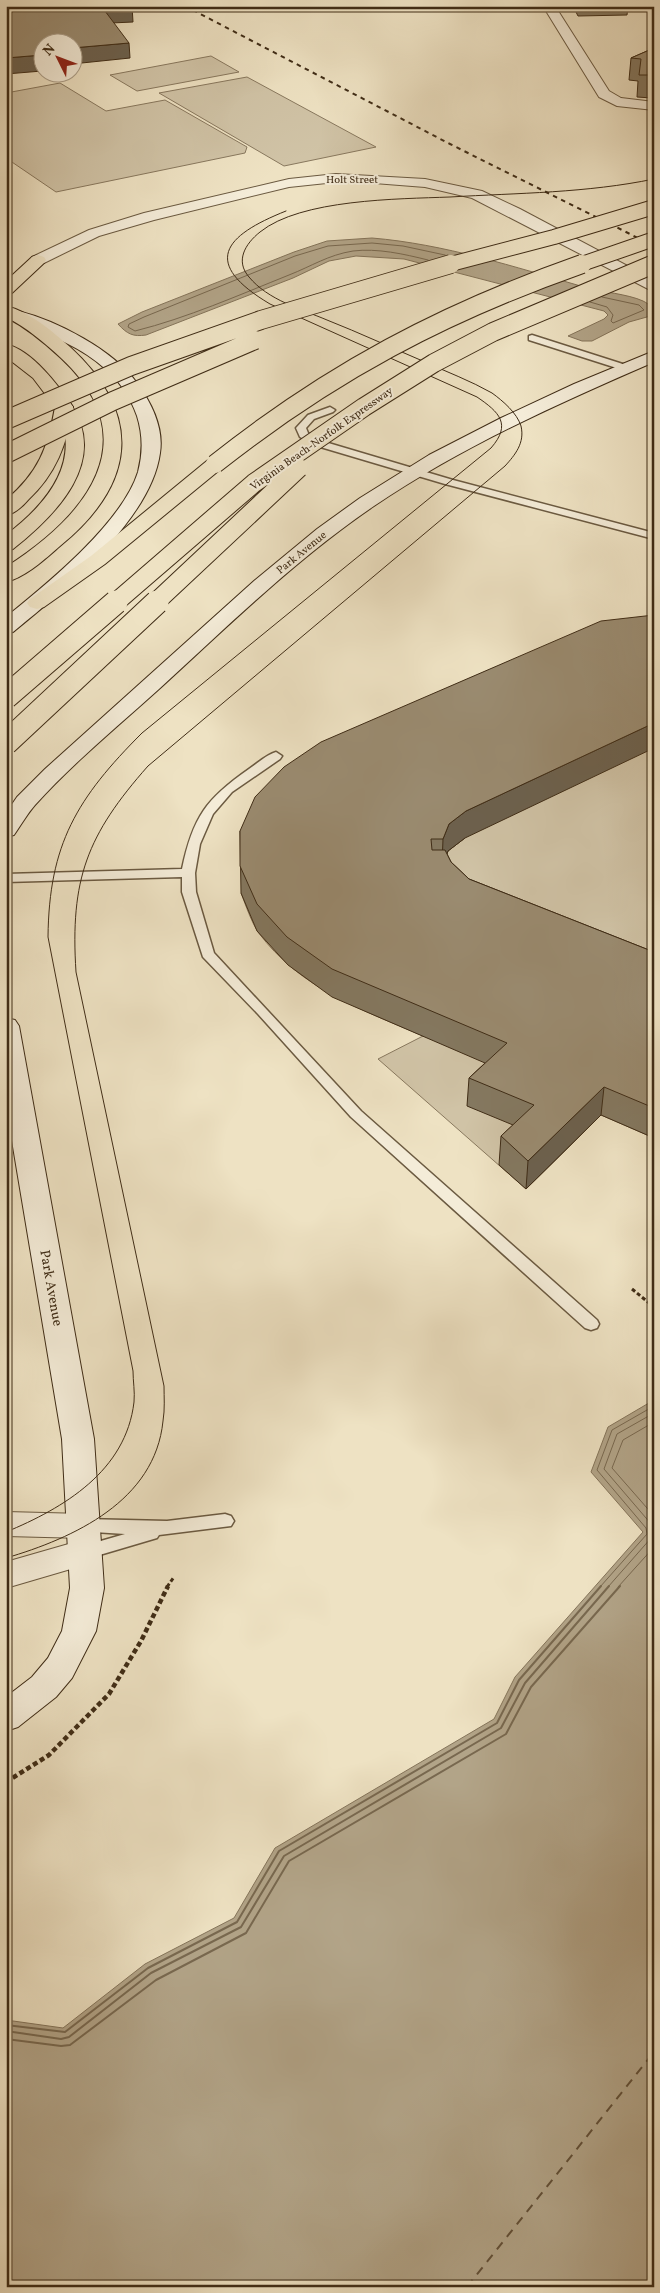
<svg xmlns="http://www.w3.org/2000/svg" width="660" height="2293" font-family="Vollkorn,serif">
<style>
.green{fill:#d0c3a6;stroke:#88785e}
.water{fill:#b2a488;stroke:#84745a}
.lines{fill:none;stroke-linecap:round;stroke-linejoin:round}
.shore-far1{stroke:#78684f;stroke-width:1}
.shore{stroke:#78684f;stroke-width:2}
.ferry{stroke:#625038;stroke-width:2;stroke-dasharray:9 7;stroke-linecap:butt}
.service-casing{stroke:#6b5a41;stroke-width:3}
.minor-casing{stroke:#6b5a41;stroke-width:2}
.tertiary-casing{stroke:#6b5a41;stroke-width:2}
.secondary-casing{stroke:#3f2c16;stroke-width:2}
.primary-casing{stroke:#3f2c16;stroke-width:2}
.trunk-casing{stroke:#3f2c16;stroke-width:2}
.motorway-casing{stroke:#3f2c16;stroke-width:2}
.path-far1{stroke:#3f2c16;stroke-width:3;stroke-dasharray:4 2.5;stroke-linecap:butt}
.path{stroke:#3f2c16;stroke-width:4.5;stroke-dasharray:5 3;stroke-linecap:butt}
.service{fill:#f4ecd8;fill-rule:evenodd}
.minor{fill:#f4ecd8;fill-rule:evenodd}
.tertiary{fill:#f4ecd8;fill-rule:evenodd}
.secondary{fill:#f4ecd8;fill-rule:evenodd}
.primary{fill:#eee2c3;fill-rule:evenodd}
.trunk{fill:#eee2c3;fill-rule:evenodd}
.motorway{fill:#eee2c3;fill-rule:evenodd}
.tram{stroke:#3f2c16;stroke-width:1}
.rail{stroke:#3f2c16;stroke-width:2;stroke-dasharray:4.5 4.5;stroke-linecap:butt}
.motorway-bridge-far2-casing{stroke:#3f2c16;stroke-width:16;stroke-linecap:butt}
.motorway-bridge-far1-casing{stroke:#3f2c16;stroke-width:20;stroke-linecap:butt}
.motorway-bridge-casing{stroke:#3f2c16;stroke-width:25;stroke-linecap:butt}
.motorway-bridge-far2{stroke:#eee2c3;stroke-width:14}
.motorway-bridge-far1{stroke:#eee2c3;stroke-width:18}
.motorway-bridge{stroke:#eee2c3;stroke-width:23}
.wall{fill:#847860;stroke:#3f2c16}
.shaded-wall{fill:#6c614e;stroke:#3f2c16}
.building{fill:#9a8b70;stroke:#3f2c16}
.labels{text-anchor:middle;stroke-width:4;stroke-linejoin:round;paint-order:stroke}
.far-street-label{font-size:11px;fill:#3f2c16;stroke:#f4ecd8}
.street-label{font-size:14px;fill:#3f2c16;stroke:#f4ecd8}
</style>
<rect width="100%" height="100%" fill="#eee2c3"/>
<filter id="stains"><feTurbulence type="fractalNoise" baseFrequency=".004" numOctaves="4"/><feColorMatrix values="0 0 0 0 .2 0 0 0 0 .09 0 0 0 0 .02 0 0 0 .5 -.17"/></filter>
<radialGradient id="worn" r=".72"><stop offset=".6" stop-color="#630" stop-opacity="0"/><stop offset="1" stop-color="#630" stop-opacity=".3"/></radialGradient>
<!-- green -->
<path class="green" d="M 211,56 L 239,72 L 137,91 L 110,75 Z
M 247,77 L 376,147 L 284,166 L 159,93 Z
M 60,83 L 106,111 L 165,100 L 247,147 L 245,153 L 56,192 L 6,158 L 6,93 Z
M 654,640 L 654,1138 L 601,1115 L 526,1189 L 378,1059 L 423,1036 C 361,1009 300,989 258,932 C 251,921 246,906 241,893 Z"/>
<!-- water -->
<path class="water" d="M 372,238 C 444,244 515,267 584,287 C 601,292 628,294 643,301 C 649,304 654,308 654,315 L 629,322 L 592,341 L 582,341 L 568,336 L 604,319 L 608,315 L 604,311 L 404,259 L 356,256 L 329,261 L 293,278 L 146,335 C 133,337 127,334 118,324 L 142,312 L 294,252 L 327,241 Z
M 654,1400 L 654,2287 L 6,2287 L 6,2020 L 63,2028 L 145,1964 L 234,1918 L 275,1848 L 494,1719 L 515,1677 L 643,1532 L 591,1472 L 608,1427 Z"/>
<g class="lines">
<!-- shore-far1 -->
<path class="shore-far1" d="M 428,260 C 404,254 377,248 353,251 C 328,255 312,266 289,275 C 239,295 187,318 135,331 L 128,327 L 129,324 L 144,317 L 295,256 L 328,246 L 372,243 L 403,246 L 445,255
M 590,302 L 607,307 L 613,315 L 611,321 L 613,323 L 644,310 L 639,305 L 602,297
M 654,1422 L 623,1440 L 612,1468 L 654,1516
M 600,1587 L 647,1534 L 646,1528 L 597,1470 L 612,1430 L 654,1406
M 608,1587 L 652,1537 L 654,1530 L 652,1525 L 604,1469 L 617,1434 L 654,1413
M 618,1587 L 654,1547"/>
<!-- shore -->
<path class="shore" d="M 6,2025 L 65,2032 L 148,1968 L 237,1922 L 279,1851 L 497,1723 L 519,1680 L 601,1586
M 6,2031 L 61,2039 L 69,2037 L 151,1973 L 241,1927 L 284,1856 L 501,1728 L 525,1683 L 609,1586
M 6,2039 L 61,2046 L 70,2045 L 156,1980 L 246,1933 L 289,1861 L 506,1734 L 531,1687 L 620,1586"/>
<!-- ferry -->
<path class="ferry" d="M 467,2287 L 654,2052"/>
<!-- service casing -->
<g class="service-casing">
<path id="service" d="M 532,335 L 629,366 L 631,368 L 626,371 L 623,370 L 529,340 L 529,336 Z
M 330,407 L 335,410 L 333,412 L 314,419 L 306,428 L 308,433 L 325,442 L 453,480 L 654,533 L 654,539 L 445,484 L 317,446 L 300,437 L 296,428 L 308,415 Z
M 276,752 L 282,756 L 280,759 L 232,792 L 213,814 L 200,844 L 195,873 L 196,892 L 214,953 L 361,1111 L 597,1320 L 599,1324 L 597,1328 L 591,1330 L 585,1328 L 351,1117 L 258,1014 L 203,957 L 182,892 L 182,877 L 6,882 L 6,874 L 182,869 C 193,817 206,799 249,769 C 258,763 266,755 276,752 Z
M 225,1514 L 231,1516 L 234,1521 L 231,1526 L 159,1535 L 157,1538 L 86,1559 L 80,1557 L 77,1552 L 80,1547 L 125,1534 L 78,1531 L 75,1526 L 78,1521 L 84,1519 L 167,1521 Z"/>
</g>
<!-- minor casing -->
<g class="minor-casing">
<path id="minor" d="M 543,6 L 555,6 L 609,91 L 621,98 L 654,102 L 654,110 L 617,106 L 599,97 Z
M 336,174 L 425,179 L 482,191 L 520,209 L 654,280 L 654,292 L 472,198 L 425,187 L 374,183 L 336,182 L 289,187 L 154,220 L 99,236 L 44,263 L 32,263 L 30,260 L 32,257 L 89,230 L 144,213 L 289,179 Z"/>
</g>
<!-- tertiary casing -->
<g class="tertiary-casing">
<path id="tertiary" d="M 6,1512 L 84,1514 L 95,1517 L 100,1526 L 95,1535 L 84,1538 L 6,1536 Z
M 86,1539 L 98,1543 L 102,1552 L 98,1561 L 6,1588 L 6,1562 Z"/>
</g>
<!-- secondary casing -->
<g class="secondary-casing">
<path id="secondary" d="M 18,311 C 58,321 113,350 137,383 C 151,402 164,428 160,453 C 151,520 63,591 13,632 L 6,634 L 6,617 C 47,584 122,523 138,472 C 143,453 143,435 137,416 C 130,396 119,380 103,367 C 77,344 43,333 12,320 L 10,316 L 12,312 Z
M 654,351 L 654,362 C 557,404 461,447 374,506 C 296,559 228,626 159,689 C 117,727 73,763 35,805 C 27,814 21,825 14,835 L 6,837 L 6,813 L 17,797 L 45,769 L 254,581 L 317,529 L 360,498 L 429,455 L 501,418 L 574,384 Z
M 6,1018 L 15,1020 L 19,1026 L 94,1439 L 104,1588 L 96,1631 L 72,1678 L 56,1697 L 18,1727 L 6,1731 L 6,1697 L 32,1677 L 48,1658 L 62,1631 L 70,1588 L 62,1439 L 6,1105 Z"/>
</g>
<!-- primary casing -->
<g class="primary-casing">
<path id="primary" d="M 64,402 L 70,403 C 110,461 56,515 13,549 L 6,551 L 6,535 C 39,510 74,474 64,429 C 62,421 58,414 55,407 L 58,403 Z"/>
</g>
<!-- trunk casing -->
<g class="trunk-casing">
<path id="trunk" d="M 38,255 L 44,257 L 46,260 L 44,263 L 12,293 L 6,295 L 6,281 L 32,257 Z
M 6,306 C 30,312 52,331 70,347 C 144,415 136,484 60,546 C 45,559 26,577 6,582 L 6,567 C 86,516 149,440 61,358 C 44,342 27,328 6,317 Z
M 6,344 C 33,351 58,385 73,407 L 70,411 L 58,411 L 33,378 L 6,357 Z"/>
</g>
<!-- motorway casing -->
<g class="motorway-casing">
<path id="motorway" d="M 64,402 L 70,403 L 73,407 C 67,444 56,474 28,500 C 22,507 15,513 6,516 L 6,500 C 38,473 48,448 55,407 L 58,403 Z
M 215,458 L 222,460 L 224,464 L 222,468 L 105,564 L 44,607 L 37,609 L 30,607 L 27,603 L 30,599 L 91,556 L 208,460 Z"/>
</g>
<!-- path-far1 -->
<path class="path-far1" d="M 632,1289 L 654,1307
M 167,1587 L 174,1577"/>
<!-- path -->
<path class="path" d="M 6,1782 L 49,1755 L 109,1694 L 141,1641 L 168,1586"/>
<!-- service -->
<use href="#service" class="service"/>
<!-- minor -->
<use href="#minor" class="minor"/>
<!-- tertiary -->
<use href="#tertiary" class="tertiary"/>
<!-- secondary -->
<use href="#secondary" class="secondary"/>
<!-- primary -->
<use href="#primary" class="primary"/>
<!-- trunk -->
<use href="#trunk" class="trunk"/>
<!-- motorway -->
<use href="#motorway" class="motorway"/>
<!-- tram -->
<path class="tram" d="M 6,1532 C 64,1508 126,1471 134,1402 C 135,1392 133,1381 133,1371 L 48,937 C 49,844 77,798 142,733 L 491,448 C 512,424 499,412 477,397 L 270,304 C 201,263 223,236 286,211
M 6,1558 C 74,1538 155,1501 163,1421 C 165,1409 164,1397 164,1386 L 76,972 C 70,879 87,835 148,766 L 505,466 C 515,455 525,443 521,426 C 517,413 503,401 492,393 C 471,381 447,372 425,362 C 392,348 360,333 327,320 C 301,309 268,300 249,277 C 235,261 245,244 260,232 C 301,199 398,199 450,197 C 518,193 587,193 654,179"/>
<!-- rail -->
<path class="rail" d="M 185,6 L 450,144 L 654,246"/>
<!-- motorway-bridge-far2 casing -->
<g class="motorway-bridge-far2-casing">
<path id="motorway-bridge-far2" d="M 447,265 L 554,237 L 654,207
M 579,265 L 654,239
M 652,265 L 654,264"/>
</g>
<!-- motorway-bridge-far1 casing -->
<g class="motorway-bridge-far1-casing">
<path id="motorway-bridge-far1" d="M 6,420 L 131,366 L 261,320 L 451,264
M 6,454 L 113,401 L 255,340
M 215,464 C 331,372 443,313 582,264
M 115,603 L 254,483 L 364,407 L 434,363 L 493,332 L 654,264
M 155,603 L 299,468"/>
</g>
<!-- motorway-bridge casing -->
<g class="motorway-bridge-casing">
<path id="motorway-bridge" d="M 6,697 L 116,602
M 6,743 L 157,602"/>
</g>
<!-- motorway-bridge-far2 -->
<use href="#motorway-bridge-far2" class="motorway-bridge-far2"/>
<!-- motorway-bridge-far1 -->
<use href="#motorway-bridge-far1" class="motorway-bridge-far1"/>
<!-- motorway-bridge -->
<use href="#motorway-bridge" class="motorway-bridge"/>
</g>
<!-- wall -->
<path class="wall" d="M 576,6 L 628,6 L 627,15 L 578,16 L 576,12 Z
M 654,48 L 654,86 L 652,98 L 637,97 L 638,81 L 629,80 L 631,58 Z
M 240,831 L 465,838 L 448,851 L 447,854 L 451,862 L 469,879 L 654,952 L 654,1138 L 601,1115 L 526,1189 L 499,1165 L 501,1136 L 513,1125 L 467,1106 L 469,1078 L 485,1063 L 332,997 L 288,965 L 257,931 L 241,893 Z"/>
<!-- shaded-wall -->
<path class="shaded-wall" d="M 132,6 L 133,22 L 111,23 L 105,11 L 110,8 Z
M 129,43 L 130,58 L 72,64 L 72,48 Z
M 42,55 L 42,71 L 6,74 L 6,58 Z
M 654,723 L 654,748 L 465,838 L 448,851 L 442,866 L 443,839 L 449,824 L 466,811 Z
M 604,1087 L 601,1115 L 526,1189 L 528,1161 Z"/>
<!-- building -->
<path class="building" d="M 26,6 L 132,6 L 110,8 L 105,11 L 129,43 L 72,48 L 72,42 L 42,42 L 42,55 L 6,58 L 6,8 Z
M 654,48 L 654,75 L 639,75 L 641,59 L 631,58 Z
M 654,615 L 654,723 L 466,811 L 449,824 L 443,839 L 431,839 L 432,850 L 445,850 L 451,862 L 469,879 L 654,952 L 654,1108 L 604,1087 L 528,1161 L 501,1136 L 534,1105 L 469,1078 L 507,1043 L 332,969 L 287,937 L 257,904 L 240,866 L 240,831 L 255,797 L 284,767 L 321,742 L 601,621 Z"/>
<g class="labels">
<!-- far-street labels -->
<g class="far-street-label">
<text x="352" y="183">Holt Street</text>
<text transform="translate(321 438) rotate(-35)" y="4">Virginia Beach-Norfolk Expressway</text>
<text transform="translate(301 552) rotate(-39)" y="4">Park Avenue</text>
</g>
<!-- street labels -->
<g class="street-label">
<text transform="translate(52 1288) rotate(80)" y="5">Park Avenue</text>
</g>
</g>
<!-- margin -->
<rect width="660" height="2293" fill="none" stroke="#eee2c3" stroke-width="25"/>
<rect x="8" y="8" width="645" height="2278" fill="none" stroke="#3f2c16" stroke-width="2.5"/>
<rect x="12" y="12" width="635" height="2268" fill="none" stroke="#3f2c16"/>
<!-- north arrow -->
<g transform="translate(58 58) rotate(312)"><circle r="24" fill="#f4ecd8" stroke="#ac9f8a"/>
<path d="M0-4L9 19L0 12L-9 19Z" fill="#8f2418"/>
<text y="-8" font-size="14" font-weight="bold" text-anchor="middle" fill="#3f2c16">N</text>
</g>
<rect width="100%" height="100%" filter="url(#stains)"/>
<rect width="100%" height="100%" fill="url(#worn)"/>
</svg>
